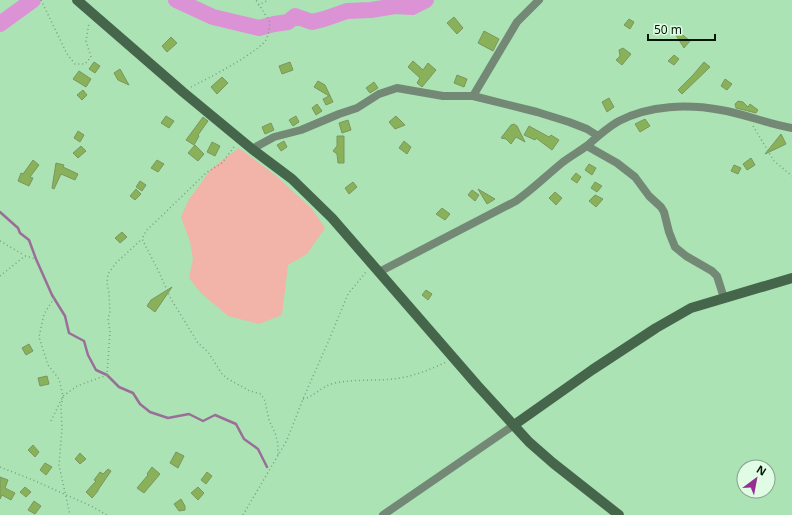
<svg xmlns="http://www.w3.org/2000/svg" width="792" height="515" font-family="'Noto Sans',sans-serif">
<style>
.green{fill:#f2b3a8}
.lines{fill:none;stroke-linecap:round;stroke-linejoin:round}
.stream{stroke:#9b6e98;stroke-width:2.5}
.river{stroke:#dc93d6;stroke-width:16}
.building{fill:#89b15a;stroke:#7b965e}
.path{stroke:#76a27e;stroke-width:1.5;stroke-dasharray:1 3;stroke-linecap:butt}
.street{stroke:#738976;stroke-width:8}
.secondary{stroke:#45664b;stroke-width:10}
</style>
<rect width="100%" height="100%" fill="#abe3b5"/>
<!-- green -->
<path class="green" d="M 239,148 L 275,175 L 312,209 L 325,228 L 307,254 L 288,265 L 282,315 L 259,324 L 228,316 L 201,293 L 189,278 L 193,259 L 190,242 L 181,217 L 188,201 L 211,169 Z"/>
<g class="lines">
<!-- stream -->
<path class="stream" d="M 0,212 L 18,228 L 20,233 L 29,240 L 36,259 L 52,295 L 65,316 L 69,333 L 84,341 L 88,355 L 96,370 L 107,375 L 119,387 L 133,393 L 140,404 L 150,412 L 168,418 L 189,414 L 203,421 L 215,415 L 236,424 L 244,439 L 258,449 L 267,467"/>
<!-- river -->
<path class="river" d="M 176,0 L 213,17 L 259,28 L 274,24 L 288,22 L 295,16 L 312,22 L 324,19 L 347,11 L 371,10 L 395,6 L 412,7 L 426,0
M 0,24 L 33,0"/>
</g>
<!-- building -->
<path class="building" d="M 454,17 L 463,28 L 457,34 L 447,23 Z
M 629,19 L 634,22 L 630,29 L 624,25 Z
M 672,26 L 690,41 L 684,48 L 671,27 Z
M 484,31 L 499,39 L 493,51 L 478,43 Z
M 171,37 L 177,43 L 167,52 L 162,46 Z
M 623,48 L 631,54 L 622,65 L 616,60 L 620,56 L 619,50 Z
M 674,55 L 679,59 L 674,65 L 668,61 Z
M 413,61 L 423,70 L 428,63 L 436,70 L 422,87 L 417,83 L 420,78 L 408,67 Z
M 94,62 L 100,66 L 95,73 L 89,69 Z
M 290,62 L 293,70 L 282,74 L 279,66 Z
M 704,62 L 710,67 L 682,94 L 678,90 L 693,75 Z
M 120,69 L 129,85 L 118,80 L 114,73 Z
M 79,71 L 91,79 L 86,87 L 73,79 Z
M 457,75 L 467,79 L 464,87 L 454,83 Z
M 222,77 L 228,83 L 217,94 L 211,87 Z
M 725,79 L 732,84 L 727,90 L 721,86 Z
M 318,81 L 325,85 L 333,102 L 326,105 L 323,99 L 329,96 L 314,87 Z
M 374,82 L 378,88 L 370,93 L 366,88 Z
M 83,90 L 87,95 L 82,100 L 77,95 Z
M 609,98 L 614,107 L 607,112 L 602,102 Z
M 738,101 L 743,102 L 748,107 L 750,104 L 758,110 L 756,113 L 736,108 L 735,104 Z
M 317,104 L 322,111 L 316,115 L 312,108 Z
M 166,116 L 174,121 L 169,128 L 161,123 Z
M 296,116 L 299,122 L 293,126 L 289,120 Z
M 396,116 L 405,125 L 395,129 L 389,122 Z
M 203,117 L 208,121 L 198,135 L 199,136 L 194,145 L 186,140 Z
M 645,119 L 650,126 L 640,132 L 635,124 Z
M 348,120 L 351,130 L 342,133 L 339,123 Z
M 271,123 L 274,130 L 265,134 L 262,127 Z
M 514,124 L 517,126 L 525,142 L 516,137 L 511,144 L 506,139 L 501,138 L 511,125 Z
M 529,126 L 549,137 L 551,135 L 559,140 L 552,150 L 536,138 L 535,140 L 524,135 Z
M 78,131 L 84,135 L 80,142 L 74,138 Z
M 781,134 L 786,144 L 765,154 Z
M 337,136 L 344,136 L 344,163 L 338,163 L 337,154 L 333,151 L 337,146 Z
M 284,141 L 287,147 L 281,151 L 277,145 Z
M 404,141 L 411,147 L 407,154 L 399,148 Z
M 212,142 L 220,146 L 215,156 L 207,152 Z
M 195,145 L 204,154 L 198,161 L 188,153 Z
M 81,146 L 86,151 L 78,158 L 73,153 Z
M 751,158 L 755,165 L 747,170 L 743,164 Z
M 33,160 L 39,165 L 30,177 L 33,178 L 29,186 L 18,181 L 21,173 L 23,174 Z
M 157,160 L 164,164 L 158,172 L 151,168 Z
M 56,163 L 64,165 L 63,167 L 78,174 L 75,180 L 61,174 L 54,189 L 52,188 Z
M 589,164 L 596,168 L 592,175 L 585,170 Z
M 734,165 L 741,168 L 738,174 L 731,171 Z
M 576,173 L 581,177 L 577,183 L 571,179 Z
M 140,181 L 146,185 L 142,191 L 136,187 Z
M 353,182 L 357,187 L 349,194 L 345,188 Z
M 595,182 L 602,186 L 597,192 L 591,188 Z
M 136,189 L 141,194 L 135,200 L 130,196 Z
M 478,189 L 495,199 L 487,204 Z
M 472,190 L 479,195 L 475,201 L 468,195 Z
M 555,192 L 562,198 L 556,205 L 549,198 Z
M 595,195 L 603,199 L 596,207 L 589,201 Z
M 442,208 L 450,214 L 445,220 L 436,214 Z
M 122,232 L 127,237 L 120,243 L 115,238 Z
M 172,287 L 155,312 L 147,306 L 151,300 Z
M 426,290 L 432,294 L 428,300 L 422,295 Z
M 29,344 L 33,351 L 26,355 L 22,348 Z
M 47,376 L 49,384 L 40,386 L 38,378 Z
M 33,445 L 39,452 L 35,457 L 28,450 Z
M 176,452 L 184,456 L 178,468 L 170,463 Z
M 80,453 L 86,459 L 80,464 L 75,459 Z
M 45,463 L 52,467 L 46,475 L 40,470 Z
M 152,467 L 160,474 L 144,493 L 137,488 L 148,475 L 147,474 Z
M 108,469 L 111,471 L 98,490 L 98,491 L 92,498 L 86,492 L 96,481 L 94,480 L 100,472 L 103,474 Z
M 207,472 L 212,476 L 206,484 L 201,480 Z
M 0,477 L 8,480 L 5,488 L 15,493 L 11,500 L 2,495 L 0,499 Z
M 25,487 L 31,492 L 26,497 L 20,492 Z
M 198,487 L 204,493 L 198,500 L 191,493 Z
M 181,499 L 185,506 L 185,510 L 179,511 L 174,504 Z
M 34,501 L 41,506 L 35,514 L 28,510 Z"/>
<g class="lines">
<!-- path -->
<path class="path" d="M 41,0 L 67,54 L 75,64 L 85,64 L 91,57 L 86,41 L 89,23
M 258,5 L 269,0
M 191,87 C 205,80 262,51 267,38 C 269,33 269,27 270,22 L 256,0
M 753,126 L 774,161 L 792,176
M 234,147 L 222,163 L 206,173 L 146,231 L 142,239 L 158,270 L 171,299 L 198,343 L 208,352 L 222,374 L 228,379 L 250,391 L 261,394 L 265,401 L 269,420 L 275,433 L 278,444 L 278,455
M 0,241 L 24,255
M 0,276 L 25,256 L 36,259
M 54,298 L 44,314 L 39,337 L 48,365 L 59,379 L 63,396 L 61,406 L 62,429 L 59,465 L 70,515
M 303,399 C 314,397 321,386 335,383 C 355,379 374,381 393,379 C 411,377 430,370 446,362
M 51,421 L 63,396 L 77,386 L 107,375 L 110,332 L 108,318 L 110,313 L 109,293 L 107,283 L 108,274 L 116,263 L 142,239
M 0,467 L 33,480 L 91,506 L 107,515
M 243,515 L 287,440 L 303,399 L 329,340 L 348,294 L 366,272"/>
<!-- street -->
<path class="street" d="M 473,96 L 517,22 L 539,0
M 587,146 L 617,163 L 635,177 L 649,196 L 661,207 L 664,212 L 669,232 L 675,247 L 686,256 L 712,271 L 717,276 L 724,298
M 252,149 L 274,137 L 301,130 L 339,114 L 357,108 L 379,94 L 397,88 L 443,96 L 473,96 L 537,112 L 569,122 L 587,129 L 598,136
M 379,272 L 516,201 C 533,189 547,175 563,162 C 571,156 580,151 588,145 C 598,136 608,127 619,121 C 650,105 688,104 721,110 C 745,114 768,124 792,128
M 383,515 L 514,425"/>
<!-- secondary -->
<path class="secondary" d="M 77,0 L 183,92 L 252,149 L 292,179 L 332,218 L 477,385 L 529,442 L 553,463 L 619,515
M 514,425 L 592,370 L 656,328 L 691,308 L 792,278"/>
</g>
<!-- north arrow -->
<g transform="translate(756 479) rotate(32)"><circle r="19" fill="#e0fce4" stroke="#87a08b"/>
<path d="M0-3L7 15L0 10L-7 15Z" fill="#972f93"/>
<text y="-6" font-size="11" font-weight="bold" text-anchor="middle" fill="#021606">N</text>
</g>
<!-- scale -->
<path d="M648 34v6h67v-6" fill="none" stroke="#021606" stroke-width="2"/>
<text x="654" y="34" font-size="12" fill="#021606" stroke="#e0fce4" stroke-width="3" paint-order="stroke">50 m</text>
</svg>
